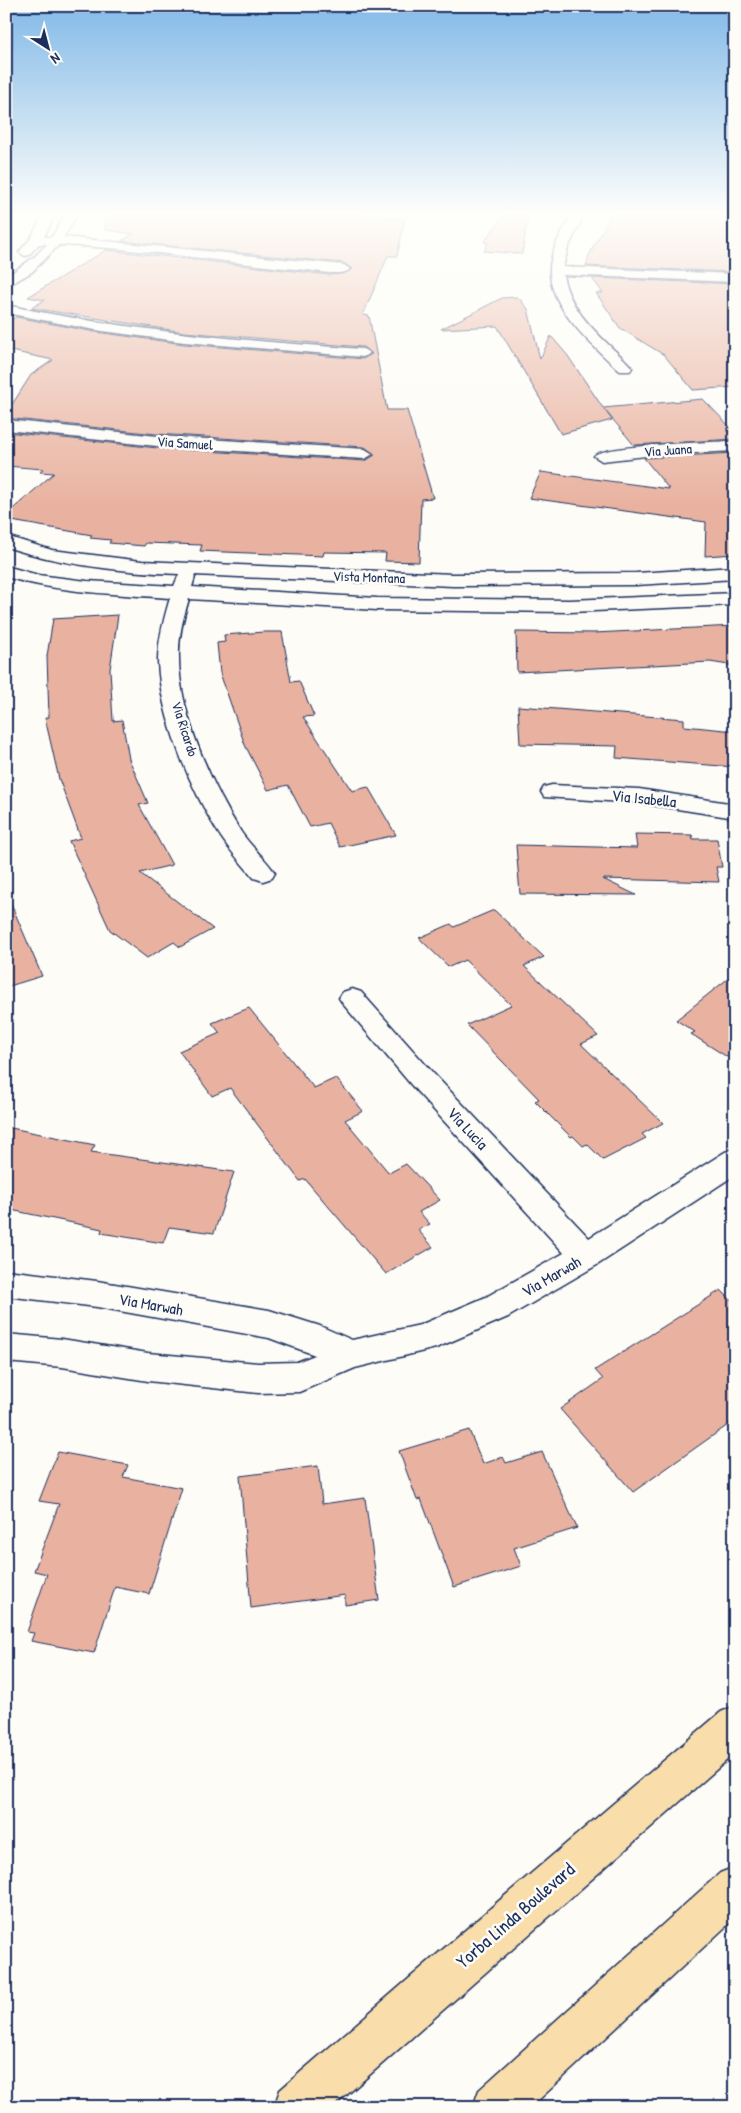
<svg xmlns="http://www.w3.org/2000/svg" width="741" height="2113" font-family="'Patrick Hand',sans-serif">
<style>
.building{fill:#e9b2a0;stroke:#1b2f5e}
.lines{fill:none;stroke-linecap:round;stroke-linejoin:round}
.minor-casing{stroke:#1b2f5e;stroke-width:3}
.major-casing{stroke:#1b2f5e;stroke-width:3}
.minor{fill:#fdfcf7;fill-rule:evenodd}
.major{fill:#f9deab;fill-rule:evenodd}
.labels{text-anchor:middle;stroke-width:5;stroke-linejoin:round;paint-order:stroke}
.far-street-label{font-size:14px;fill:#1b2f5e;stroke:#fdfcf7}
.street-label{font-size:16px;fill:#1b2f5e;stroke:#fdfcf7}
.near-street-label{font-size:19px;fill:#1b2f5e;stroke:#fdfcf7}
</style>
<rect width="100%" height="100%" fill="#fdfcf7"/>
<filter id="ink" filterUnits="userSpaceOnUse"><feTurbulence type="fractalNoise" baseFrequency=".02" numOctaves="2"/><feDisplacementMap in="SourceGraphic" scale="10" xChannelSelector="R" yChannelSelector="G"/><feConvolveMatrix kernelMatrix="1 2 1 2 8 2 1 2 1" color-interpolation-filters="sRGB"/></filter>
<g filter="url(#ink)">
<!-- building -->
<path class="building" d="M 106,211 L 322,211 L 405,219 L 397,256 L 388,256 L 363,315 L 369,316 L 387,410 L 407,410 L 433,498 L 421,499 L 419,562 L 385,561 L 386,553 L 324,552 L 323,556 L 200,551 L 202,545 L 146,543 L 144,546 L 109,543 L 111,540 L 90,538 L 92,535 L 6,520 L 6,515 L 54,473 L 40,472 L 43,469 L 6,466 L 6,432 L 157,448 L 365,461 L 375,455 L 365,447 L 157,434 L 6,418 L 6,414 L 31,375 L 53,360 L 6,350 L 6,323 L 16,317 L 95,332 L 184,344 L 363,359 L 372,354 L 363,347 L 184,332 L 31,308 L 45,300 L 28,297 L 106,250 L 329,275 L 342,274 L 352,269 L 344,263 L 121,241 L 134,234 L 105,230 Z
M 507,211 L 529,211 L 522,254 L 484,251 L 488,243 L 484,242 Z
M 613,211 L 735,211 L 728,239 L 735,239 L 735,272 L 586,266 L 589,255 Z
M 592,278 L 735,284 L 735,387 L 693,390 L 664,355 L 620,328 L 596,293 L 603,293 Z
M 518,297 L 528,309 L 540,359 L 551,336 L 568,356 L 603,408 L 703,399 L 735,432 L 735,439 L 634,445 L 604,409 L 612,420 L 561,434 L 497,326 L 441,329 L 502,298 Z
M 735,453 L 735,554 L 705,556 L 706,522 L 529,498 L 541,472 L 669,489 L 644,458 Z
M 118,615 L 110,669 L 113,721 L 122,720 L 129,759 L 148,803 L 139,805 L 172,865 L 140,873 L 213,929 L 180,947 L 174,942 L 147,958 L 110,930 L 69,841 L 81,838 L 59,779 L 45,718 L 49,717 L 47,656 L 53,619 Z
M 735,626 L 735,666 L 710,662 L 517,672 L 516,632 L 594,633 Z
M 264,632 L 282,632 L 291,682 L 299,681 L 314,716 L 303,717 L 352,791 L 368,787 L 396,835 L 340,847 L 328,823 L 310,827 L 288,785 L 268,790 L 245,745 L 220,673 L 217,643 L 225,642 L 224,635 Z
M 518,706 L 684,719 L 684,726 L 735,731 L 735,767 L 616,758 L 617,746 L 520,744 Z
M 635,834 L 692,835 L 693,839 L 717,839 L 722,867 L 716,867 L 719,882 L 603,879 L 636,895 L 520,894 L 516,845 L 637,848 Z
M 6,892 L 42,976 L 6,987 Z
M 494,910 L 544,957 L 524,966 L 598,1036 L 581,1044 L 663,1123 L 642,1134 L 646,1138 L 603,1160 L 587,1144 L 583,1146 L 573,1136 L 571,1137 L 535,1101 L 539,1099 L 467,1025 L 511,1005 L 465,960 L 449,967 L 419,938 L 451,924 L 454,927 Z
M 735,973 L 735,1062 L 691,1034 L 695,1032 L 676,1020 Z
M 249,1008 L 314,1088 L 336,1078 L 363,1111 L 345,1120 L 389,1173 L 406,1164 L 440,1200 L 419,1212 L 430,1224 L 418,1230 L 433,1247 L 386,1274 L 305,1179 L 300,1181 L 230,1088 L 212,1096 L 179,1051 L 220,1033 L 212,1023 Z
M 6,1127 L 95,1145 L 91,1152 L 234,1172 L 214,1233 L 169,1227 L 163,1243 L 101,1233 L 102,1229 L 6,1209 Z
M 721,1290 L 735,1304 L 735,1420 L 633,1492 L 560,1409 L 603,1379 L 595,1370 Z
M 469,1430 L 483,1464 L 503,1457 L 506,1463 L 542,1452 L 577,1528 L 514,1548 L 521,1566 L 454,1587 L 421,1499 L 417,1500 L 399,1451 Z
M 58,1452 L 128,1465 L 123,1477 L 182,1488 L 149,1594 L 115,1587 L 94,1653 L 31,1641 L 34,1633 L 27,1632 L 47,1574 L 34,1571 L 59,1504 L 39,1501 Z
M 318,1466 L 322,1504 L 365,1498 L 379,1600 L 345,1605 L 345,1595 L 251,1608 L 240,1476 Z"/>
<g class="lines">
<!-- minor casing -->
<g class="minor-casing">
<path id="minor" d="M 45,211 L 57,211 L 44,237 L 52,237 L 67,211 L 79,211 L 64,237 L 344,265 L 350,269 C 343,277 317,271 306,270 C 224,263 142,248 59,245 L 32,272 L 6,287 L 6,277 L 33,258 L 47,244 L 39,244 L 29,255 L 25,256 L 19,252 L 31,238 Z
M 574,211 L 586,211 L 568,248 L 563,267 L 735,274 L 735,282 L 563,275 C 568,304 589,326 610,346 C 617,353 626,360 632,368 L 630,371 L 620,371 C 595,348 550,309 550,272 C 549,251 564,229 574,211 Z
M 6,305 C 124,330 243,341 363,349 L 370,353 L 363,357 L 184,342 L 95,330 L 6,313 Z
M 6,420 L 157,436 L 365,449 L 373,454 L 365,459 L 157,446 L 6,430 Z
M 735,441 L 735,451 L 655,455 L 602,461 L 594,456 C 601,445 715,442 735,441 Z
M 6,536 L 52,550 L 142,561 L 453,574 L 636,573 L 735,567 L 735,579 L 636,585 L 453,586 L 194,575 L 195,577 L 192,587 L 377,598 L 570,600 L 735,593 L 735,605 L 570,612 L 377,610 L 189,599 C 183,618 178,638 179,658 C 179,714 212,786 241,832 C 251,847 265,858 275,873 L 272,878 L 263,881 L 254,878 C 243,865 231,852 221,837 C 191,791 160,717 158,661 C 158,640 164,618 170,598 C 115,594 60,593 6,577 L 6,566 L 38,575 L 87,581 L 174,586 L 179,574 C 120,572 62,565 6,547 Z
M 552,785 L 639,789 L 735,804 L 735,818 L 639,803 L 544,797 L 541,792 L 544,787 Z
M 352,989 L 361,992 L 433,1073 L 589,1238 L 725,1152 L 735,1149 L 735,1175 L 597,1265 L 508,1317 L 436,1348 L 355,1368 L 299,1392 L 258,1393 L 148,1381 L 62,1367 L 6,1362 L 6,1334 L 62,1339 L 148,1353 L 258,1363 L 297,1362 L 315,1355 L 269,1338 L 97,1307 L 6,1296 L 6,1270 L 97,1281 L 269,1310 L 320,1326 L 352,1340 L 420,1325 L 486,1297 L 564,1253 L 413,1087 L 343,1004 L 339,998 L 343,992 Z"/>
</g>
<!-- major casing -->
<g class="major-casing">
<path id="major" d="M 735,1706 L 735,1753 L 333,2107 L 274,2107 L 280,2090 L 500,1900 L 721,1712 Z
M 735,1867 L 735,1918 L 531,2107 L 473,2107 L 479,2090 L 720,1873 Z"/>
</g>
<!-- minor -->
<use href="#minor" class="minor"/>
<!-- major -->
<use href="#major" class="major"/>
</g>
</g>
<!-- sky -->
<linearGradient id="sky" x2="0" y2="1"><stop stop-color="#82b9e8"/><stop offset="0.42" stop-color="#fefefb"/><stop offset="1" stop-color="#fefefb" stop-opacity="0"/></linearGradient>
<rect width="741" height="507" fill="url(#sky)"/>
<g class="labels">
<!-- far-street labels -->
<g class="far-street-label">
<text transform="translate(185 443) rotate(4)" y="5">Via Samuel</text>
<text transform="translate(668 450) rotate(-4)" y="5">Via Juana</text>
<text transform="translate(369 577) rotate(2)" y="5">Vista Montana</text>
<text transform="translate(185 729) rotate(72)" y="5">Via Ricardo</text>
</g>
<!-- street labels -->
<g class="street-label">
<text transform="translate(644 798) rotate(6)" y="6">Via Isabella</text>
<text transform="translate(468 1128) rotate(47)" y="6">Via Lucia</text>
<text transform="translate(551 1276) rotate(-30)" y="6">Via Marwah</text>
<text transform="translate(151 1304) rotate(10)" y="6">Via Marwah</text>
</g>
<!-- near-street labels -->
<g class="near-street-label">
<text transform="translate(515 1915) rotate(-41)" y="7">Yorba Linda Boulevard</text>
</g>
</g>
<!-- margin -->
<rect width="741" height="2113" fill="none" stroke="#fdfcf7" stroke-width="25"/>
<rect x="12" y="12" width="716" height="2088" fill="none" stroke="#1b2f5e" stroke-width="2" filter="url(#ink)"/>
<!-- north arrow -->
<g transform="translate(48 48) rotate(144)" stroke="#fdfcf7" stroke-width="4" paint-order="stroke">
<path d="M0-4L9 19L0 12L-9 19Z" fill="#1b2f5e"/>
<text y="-8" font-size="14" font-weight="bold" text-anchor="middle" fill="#1b2f5e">N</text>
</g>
</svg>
